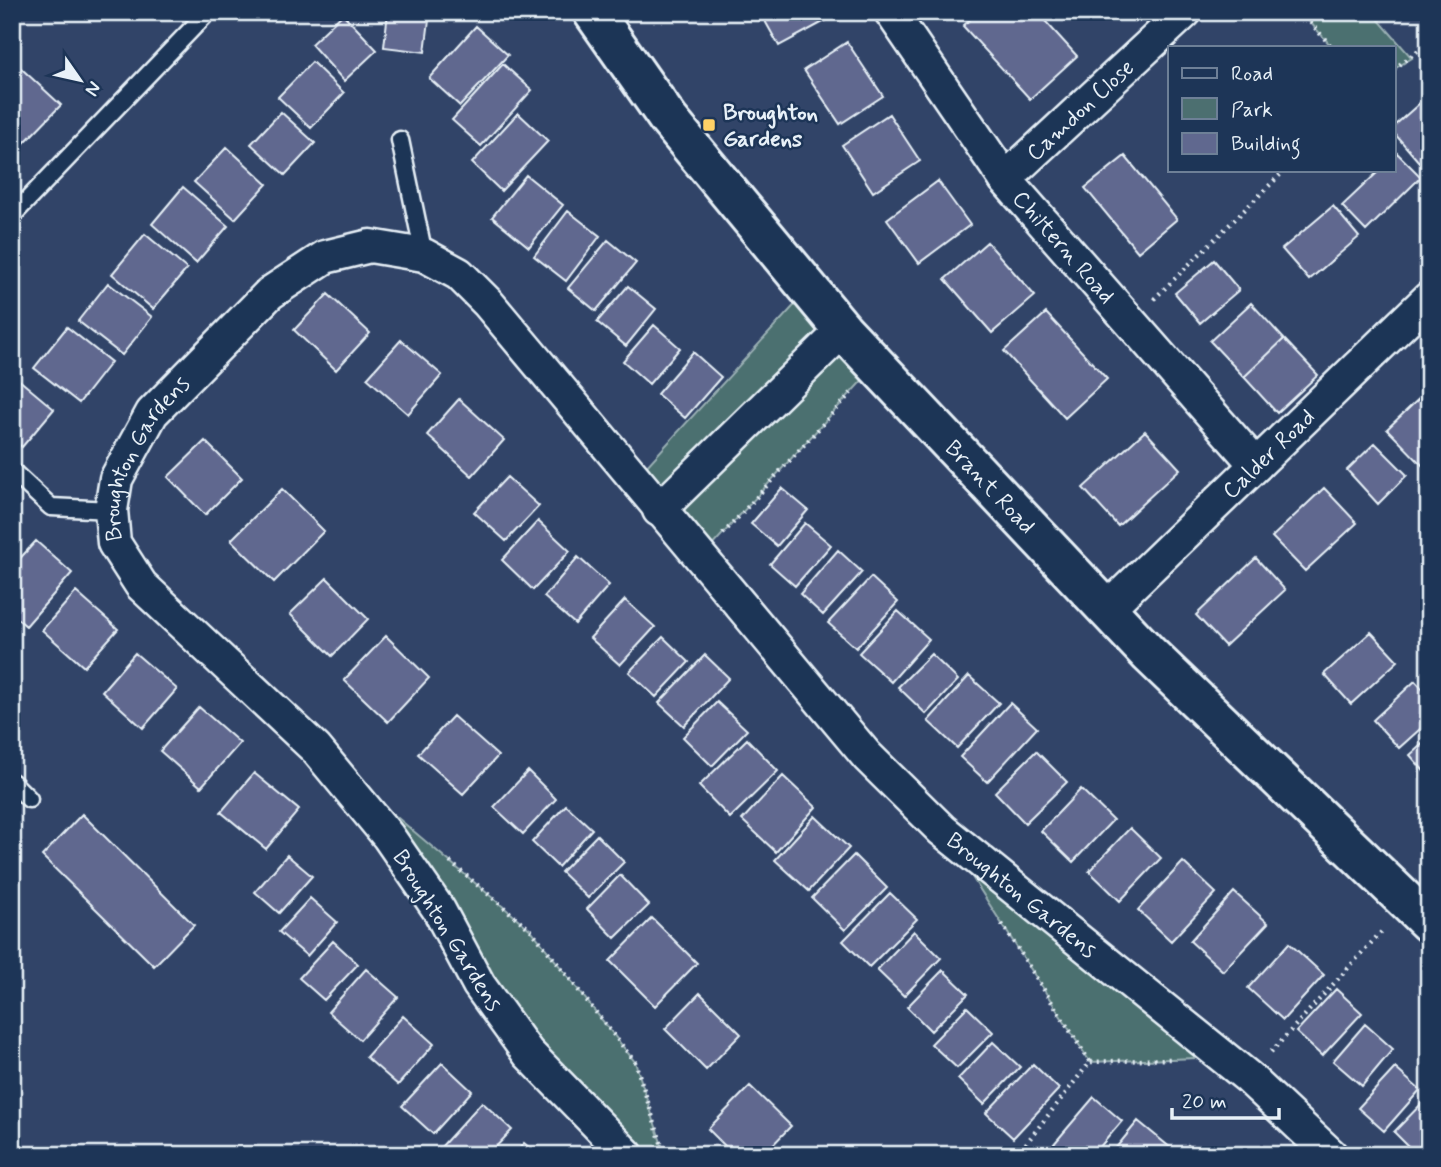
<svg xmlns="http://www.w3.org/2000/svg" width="1441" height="1167" font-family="Mynerve,sans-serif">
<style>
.green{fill:#4c6f70;stroke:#9ab0b4;stroke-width:2}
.building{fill:#60688f;stroke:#e8f1f8;stroke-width:2}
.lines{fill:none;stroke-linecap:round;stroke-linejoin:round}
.lane-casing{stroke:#e8f1f8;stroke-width:21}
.street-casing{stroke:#e8f1f8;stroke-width:37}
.secondary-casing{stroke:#e8f1f8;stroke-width:44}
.path{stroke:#e8f1f8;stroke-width:4.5;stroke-dasharray:2 5;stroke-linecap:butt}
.lane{stroke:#1d3557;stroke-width:16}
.street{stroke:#1d3557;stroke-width:32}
.secondary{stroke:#1d3557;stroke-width:38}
.poi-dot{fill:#ffd166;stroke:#1d3557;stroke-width:2.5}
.labels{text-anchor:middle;stroke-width:5;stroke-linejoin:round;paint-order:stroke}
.street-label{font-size:23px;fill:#e8f1f8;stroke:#1d3557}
.poi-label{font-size:23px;font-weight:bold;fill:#e8f1f8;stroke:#1d3557;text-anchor:start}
</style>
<rect width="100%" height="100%" fill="#314468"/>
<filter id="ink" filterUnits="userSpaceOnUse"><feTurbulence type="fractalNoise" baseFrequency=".0143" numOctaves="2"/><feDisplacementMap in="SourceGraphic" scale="14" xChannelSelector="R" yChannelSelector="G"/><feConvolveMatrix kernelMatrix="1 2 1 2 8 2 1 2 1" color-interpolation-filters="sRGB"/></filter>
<g filter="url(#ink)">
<!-- green -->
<path class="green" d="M 1301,12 L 1372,12 L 1412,58 L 1394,69 L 1394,47 L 1332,47 Z
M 801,298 L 868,374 L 700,559 L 634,480 Z
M 316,749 L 532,931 L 635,1062 L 665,1155 L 627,1155 L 528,1053 Z
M 942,830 L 1223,1057 L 1090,1062 Z"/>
<!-- building -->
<path class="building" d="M 388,12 L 430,12 L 425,52 L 384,47 Z
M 760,12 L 823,12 L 827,20 L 779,46 Z
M 978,12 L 1037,12 L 1077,56 L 1030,99 L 963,26 Z
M 343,14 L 377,50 L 344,81 L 311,44 Z
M 476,26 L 508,55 L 460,106 L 429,78 Z
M 847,42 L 883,96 L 840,124 L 804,70 Z
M 12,60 L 61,105 L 24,143 L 12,132 Z
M 312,62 L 344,93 L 311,128 L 278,97 Z
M 503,64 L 532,90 L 481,146 L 452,120 Z
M 1429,95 L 1429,154 L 1419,162 L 1394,133 L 1394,126 Z
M 281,112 L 315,143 L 285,175 L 251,144 Z
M 518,113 L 548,141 L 501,191 L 472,163 Z
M 889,114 L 920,161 L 873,192 L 842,145 Z
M 227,147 L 267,184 L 235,219 L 194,182 Z
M 1397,153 L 1421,177 L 1366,231 L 1342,206 L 1380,170 L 1394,170 L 1394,156 Z
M 1125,156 L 1177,219 L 1138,252 L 1085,188 Z
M 526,175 L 563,205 L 529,247 L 492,217 Z
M 938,181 L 970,225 L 919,263 L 887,219 Z
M 183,187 L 228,226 L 196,263 L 152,224 Z
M 1333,206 L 1359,237 L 1309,280 L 1282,249 Z
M 568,211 L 600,236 L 566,281 L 534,256 Z
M 145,234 L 187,269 L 153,309 L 112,274 Z
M 608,240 L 636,263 L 596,311 L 568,288 Z
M 987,242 L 1035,296 L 992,333 L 945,279 Z
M 1214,260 L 1239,290 L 1200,323 L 1175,293 Z
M 108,283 L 152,317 L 122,355 L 78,321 Z
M 628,286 L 656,309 L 626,346 L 597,322 Z
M 328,294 L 370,333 L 336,370 L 294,330 Z
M 1251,303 L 1284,339 L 1244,377 L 1210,341 Z
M 1046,313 L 1107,379 L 1065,418 L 1004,351 Z
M 654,325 L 680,348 L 649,384 L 623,361 Z
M 67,327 L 111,362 L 79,403 L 34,368 Z
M 1284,339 L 1318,375 L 1277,413 L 1244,377 Z
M 401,340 L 442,375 L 408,414 L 367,378 Z
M 693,352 L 721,377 L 685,418 L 657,394 Z
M 12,374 L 54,409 L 22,447 L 12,439 Z
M 1429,389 L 1429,461 L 1423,466 L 1387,429 Z
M 459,399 L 504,440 L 472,476 L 427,435 Z
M 1145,431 L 1180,469 L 1118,526 L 1083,488 Z
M 205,441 L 242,478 L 205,515 L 168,477 Z
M 1375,443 L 1407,475 L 1378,504 L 1347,470 Z
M 507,477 L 539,506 L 506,541 L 474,512 Z
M 782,488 L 808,510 L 777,546 L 751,524 Z
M 1324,488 L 1357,523 L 1305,571 L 1272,537 Z
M 282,489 L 324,531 L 274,582 L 231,540 Z
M 538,521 L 570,551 L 533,590 L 502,560 Z
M 805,523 L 831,545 L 795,586 L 770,564 Z
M 36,541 L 72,573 L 26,626 L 12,614 L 12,567 Z
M 838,550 L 862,572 L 823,615 L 800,594 Z
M 578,557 L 609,585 L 575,624 L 544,597 Z
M 1256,558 L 1285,590 L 1225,646 L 1196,615 Z
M 871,577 L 898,602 L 856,648 L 828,623 Z
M 327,578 L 368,619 L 332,656 L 290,614 Z
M 76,592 L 118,629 L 84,667 L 42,630 Z
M 625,600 L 655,627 L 620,665 L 590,638 Z
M 898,611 L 929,639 L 891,682 L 859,653 Z
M 1371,632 L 1398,661 L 1351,704 L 1324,674 Z
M 386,636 L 429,678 L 388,722 L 344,680 Z
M 663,637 L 689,662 L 656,697 L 629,672 Z
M 135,653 L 177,689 L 143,728 L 102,691 Z
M 931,654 L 958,680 L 926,714 L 898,687 Z
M 705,655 L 729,678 L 684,726 L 659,703 Z
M 969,676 L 999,703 L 957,748 L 928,721 Z
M 1415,681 L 1429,696 L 1429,721 L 1399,748 L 1373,720 Z
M 717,702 L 747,730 L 712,766 L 683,737 Z
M 1010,703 L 1037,728 L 987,782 L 960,757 Z
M 199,707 L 240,743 L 201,787 L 160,751 Z
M 453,716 L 498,756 L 463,794 L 418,754 Z
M 1429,738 L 1429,777 L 1410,755 Z
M 747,739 L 778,771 L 730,818 L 699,786 Z
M 1036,751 L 1067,782 L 1025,823 L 995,792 Z
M 528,771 L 556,799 L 523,834 L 494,807 Z
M 254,773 L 299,810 L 266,849 L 221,812 Z
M 783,776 L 816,807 L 776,852 L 742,820 Z
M 1081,789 L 1113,820 L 1073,862 L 1041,831 Z
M 566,805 L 592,829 L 558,867 L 532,842 Z
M 82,814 L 194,925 L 154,966 L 42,856 Z
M 815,816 L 849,848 L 809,891 L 775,860 Z
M 1130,828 L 1161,858 L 1120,901 L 1089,871 Z
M 597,835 L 624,862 L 588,898 L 561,872 Z
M 287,855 L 312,876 L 279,913 L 255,892 Z
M 854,855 L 887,888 L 845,930 L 812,898 Z
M 1183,862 L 1216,893 L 1171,941 L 1138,910 Z
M 620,875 L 649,905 L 615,938 L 587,909 Z
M 1234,892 L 1268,923 L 1223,971 L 1190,941 Z
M 890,893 L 917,919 L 869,967 L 843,941 Z
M 310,898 L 337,922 L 307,956 L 279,932 Z
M 652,918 L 697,963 L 655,1006 L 610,961 Z
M 914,931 L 941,958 L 904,996 L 877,970 Z
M 333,941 L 358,964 L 324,1000 L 299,978 Z
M 1289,943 L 1324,975 L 1283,1020 L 1248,988 Z
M 366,969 L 398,997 L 360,1040 L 328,1012 Z
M 943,970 L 968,994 L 931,1031 L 907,1007 Z
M 1336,989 L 1362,1013 L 1322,1056 L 1296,1032 Z
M 700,993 L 741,1034 L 706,1070 L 665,1029 Z
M 967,1007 L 993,1032 L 957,1068 L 931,1044 Z
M 403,1016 L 434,1044 L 398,1085 L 366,1057 Z
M 1365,1024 L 1393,1049 L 1362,1086 L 1333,1061 Z
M 993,1042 L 1020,1067 L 984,1104 L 958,1079 Z
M 442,1063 L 472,1091 L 433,1134 L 402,1106 Z
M 1033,1064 L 1059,1089 L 1013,1138 L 986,1113 Z
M 1395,1068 L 1420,1090 L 1384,1131 L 1358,1108 Z
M 750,1086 L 791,1126 L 763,1155 L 734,1155 L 708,1129 Z
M 1429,1096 L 1429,1147 L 1417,1155 L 1394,1132 Z
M 1094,1097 L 1122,1121 L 1093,1155 L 1064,1155 L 1053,1145 Z
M 482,1102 L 512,1130 L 488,1155 L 449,1155 L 441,1147 Z
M 1138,1121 L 1172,1149 L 1168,1155 L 1110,1155 Z
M 524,1143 L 538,1155 L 514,1155 Z
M 1188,1145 L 1200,1155 L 1180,1155 Z"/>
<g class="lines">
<!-- lane casing -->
<g class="lane-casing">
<path id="lane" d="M 400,140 L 424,255
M 12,216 L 208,12
M 12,471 L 51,507 L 111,510
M 12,782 L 29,799"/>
</g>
<!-- street casing -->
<g class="street-casing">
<g id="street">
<path id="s1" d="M 891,12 L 1005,179 L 1256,465"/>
<path id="s2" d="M 1005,179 L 1185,12"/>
<path d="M 659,510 L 843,330"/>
<path id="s3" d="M 1107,609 L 1429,298"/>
<path id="s4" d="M 627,1155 L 528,1053 L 479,985 L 439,910 L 388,836 L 316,749 L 141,585 L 114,543 L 111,510 L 116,479 L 152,413 L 270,293 L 325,257 L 370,246 L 424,255 L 459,274 L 488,303 L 867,756 L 942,830 L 1248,1077 L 1331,1155"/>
</g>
</g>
<!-- secondary casing -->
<g class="secondary-casing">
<g id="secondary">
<path id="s5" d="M 593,12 L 668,119 L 843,330 L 1149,654 L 1429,923"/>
</g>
</g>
<!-- path -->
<path class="path" d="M 1301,12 L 1332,47
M 1394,69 L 1429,42
M 1154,299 L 1285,170
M 723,534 L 851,393
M 450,862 L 532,931 L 635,1062 L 665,1155
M 1002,924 L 1090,1062
M 1271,1052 L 1384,929
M 1017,1155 L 1090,1062 L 1170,1059"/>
<!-- lane -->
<use href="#lane" class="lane"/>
<!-- street -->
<use href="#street" class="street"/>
<!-- secondary -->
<use href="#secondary" class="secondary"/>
</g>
</g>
<!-- markers -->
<rect class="poi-dot" x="702" y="118" width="14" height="14" rx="3.5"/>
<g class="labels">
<!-- street labels -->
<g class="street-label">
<text dy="8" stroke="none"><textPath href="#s2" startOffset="102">Camdon Close</textPath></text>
<text dy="8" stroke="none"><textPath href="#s1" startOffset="292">Chiltern Road</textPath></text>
<text dy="8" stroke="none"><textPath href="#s3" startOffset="224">Calder Road</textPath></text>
<text dy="8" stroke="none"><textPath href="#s4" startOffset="898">Broughton Gardens</textPath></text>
<text dy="8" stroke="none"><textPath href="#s5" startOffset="620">Brant Road</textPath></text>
<text dy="8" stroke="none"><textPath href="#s4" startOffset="2158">Broughton Gardens</textPath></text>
<text transform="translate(448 930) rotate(58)" y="8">Broughton Gardens</text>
</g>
<!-- poi labels -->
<g class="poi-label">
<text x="723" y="120">Broughton<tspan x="723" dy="26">Gardens</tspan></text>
</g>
</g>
<!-- margin -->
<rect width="1441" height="1167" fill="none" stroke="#1d3557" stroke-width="42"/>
<rect x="21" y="21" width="1399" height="1125" fill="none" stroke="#e8f1f8" stroke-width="2.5" filter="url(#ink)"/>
<!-- legend -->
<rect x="1168" y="46" width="228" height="126" fill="#1d3557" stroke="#6e8097" stroke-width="2"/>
<rect x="1182" y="68" width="35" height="10" fill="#1d3557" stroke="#6e8097" stroke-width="2"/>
<text x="1231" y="80" font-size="21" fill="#e8f1f8">Road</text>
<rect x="1182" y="98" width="35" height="21" fill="#4c6f70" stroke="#6e8097" stroke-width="2"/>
<text x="1231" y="116" font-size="21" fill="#e8f1f8">Park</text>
<rect x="1182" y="133" width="35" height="21" fill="#60688f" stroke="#6e8097" stroke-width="2"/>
<text x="1231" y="150" font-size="21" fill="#e8f1f8">Building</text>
<!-- north arrow -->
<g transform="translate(80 80) rotate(124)" stroke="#1d3557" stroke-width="5" paint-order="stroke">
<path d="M0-5L12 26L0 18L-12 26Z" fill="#e8f1f8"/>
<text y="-10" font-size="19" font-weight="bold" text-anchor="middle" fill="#e8f1f8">N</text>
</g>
<!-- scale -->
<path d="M1172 1108v10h107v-10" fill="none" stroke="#e8f1f8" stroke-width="3.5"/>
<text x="1182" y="1108" font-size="21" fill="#e8f1f8" stroke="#1d3557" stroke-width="5" paint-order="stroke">20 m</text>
</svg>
